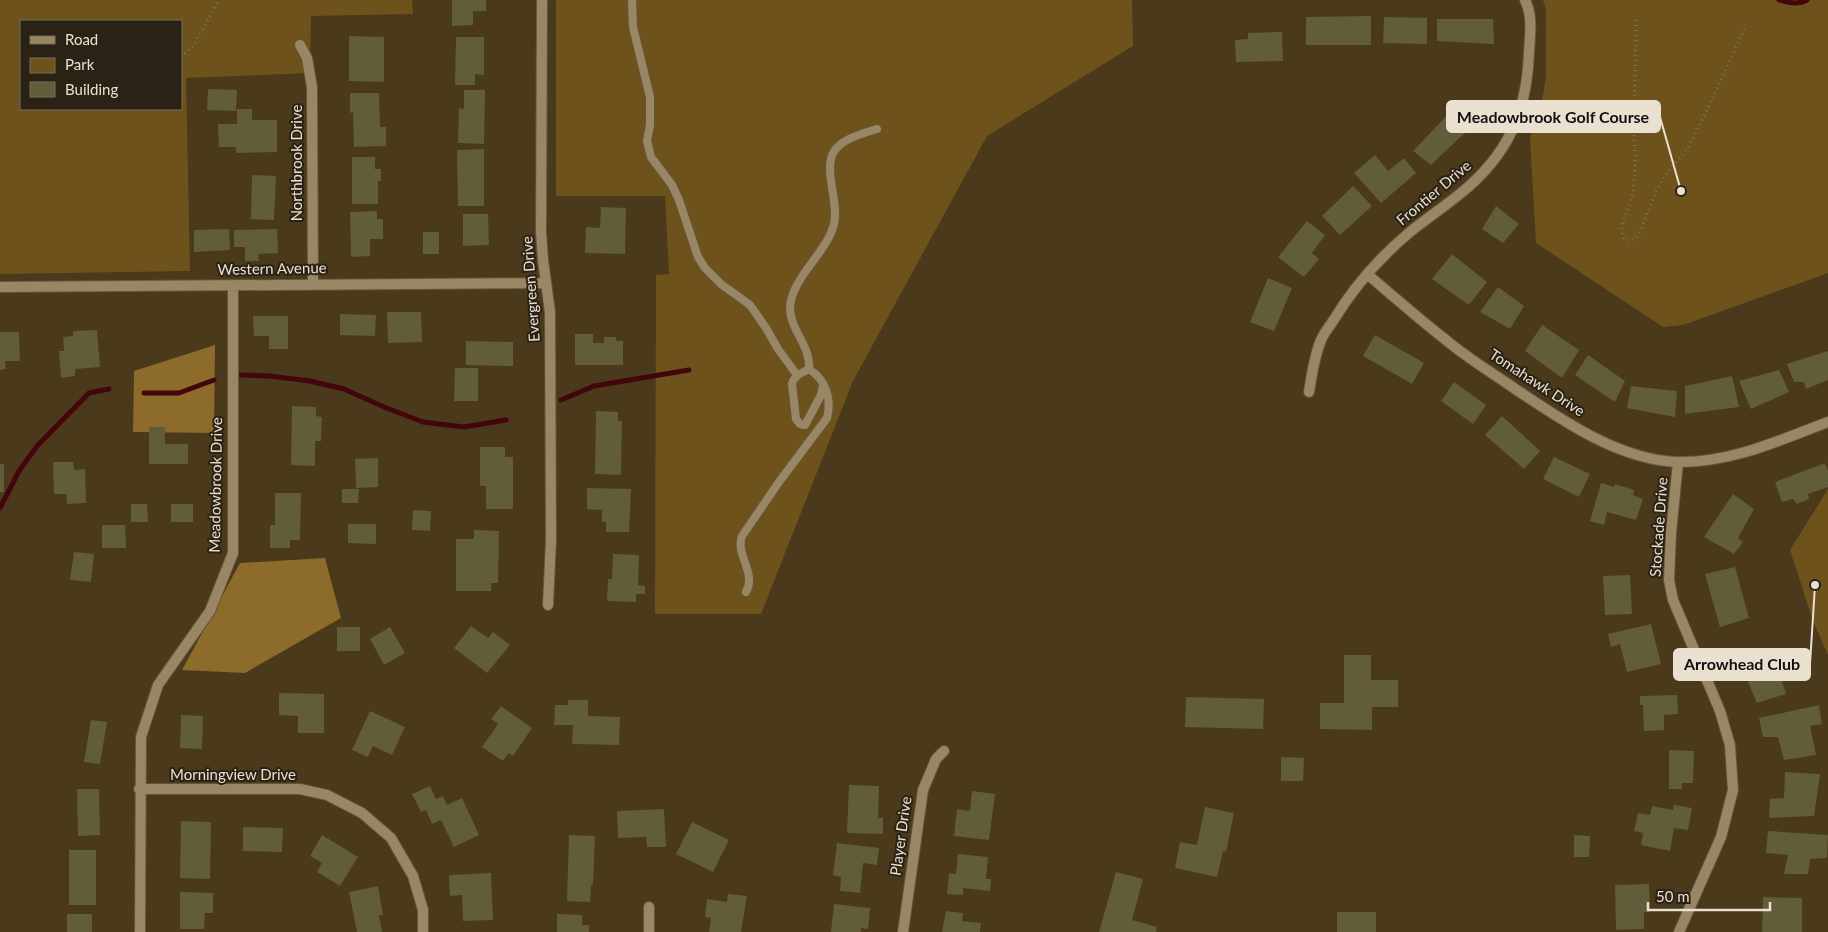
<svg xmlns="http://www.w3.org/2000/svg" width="1828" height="932" font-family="Lato,sans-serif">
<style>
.green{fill:#6e521b;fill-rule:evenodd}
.forest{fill:#8d6b2a}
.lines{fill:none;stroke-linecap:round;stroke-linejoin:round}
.stream{stroke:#44050d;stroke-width:5}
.building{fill:#615c39}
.lane-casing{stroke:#64563b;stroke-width:10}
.street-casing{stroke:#64563b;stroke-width:12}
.path{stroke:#7f7057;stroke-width:3;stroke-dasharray:1 4;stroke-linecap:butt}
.lane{stroke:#998665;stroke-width:8}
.street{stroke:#998665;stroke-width:10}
.labels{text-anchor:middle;stroke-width:4;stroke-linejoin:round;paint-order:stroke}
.street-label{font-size:15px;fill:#eae0cf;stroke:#2a2215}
.leader{fill:none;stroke:#eae0cf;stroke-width:2}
.callout-dot{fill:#eae0cf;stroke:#2a2215;stroke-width:2}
.callout{fill:#eae0cf;stroke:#eae0cf;stroke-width:2}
.callout-label{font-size:16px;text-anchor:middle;font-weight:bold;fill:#111}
</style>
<rect width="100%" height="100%" fill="#4a391b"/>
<!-- green -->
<path class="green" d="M 0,0 L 412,0 L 413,14 L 311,16 L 310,73 L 186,78 L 190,271 L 0,274 ZM 21,21 L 181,21 L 181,109 L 21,109 Z
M 556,0 L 1132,0 L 1133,46 L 987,136 L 853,381 L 761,614 L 655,614 L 656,275 L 669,274 L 665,196 L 556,196 Z
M 1543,0 L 1828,0 L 1828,273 L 1683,325 L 1663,327 L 1536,243 L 1530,139 L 1543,95 L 1546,77 L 1546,9 Z
M 1828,489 L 1828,655 L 1813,621 L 1790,550 Z"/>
<!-- forest -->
<path class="forest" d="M 215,345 L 214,433 L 133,432 L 134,371 Z
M 325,558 L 341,618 L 245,673 L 182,670 L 240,563 Z"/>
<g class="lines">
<!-- stream -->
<path class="stream" d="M 1779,0 C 1788,3 1798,5 1807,0
M 241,375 L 269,376 L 310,381 L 344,389 L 384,407 L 423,422 L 464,427 L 506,420
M 144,393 L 179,393 L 214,380
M 561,400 L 594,386 L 689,370
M 0,508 L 19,471 L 37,446 L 89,393 L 109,389"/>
</g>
<!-- building -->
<path class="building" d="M 452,0 L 486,0 L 486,11 L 473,11 L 473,25 L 452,26 Z
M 1371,16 L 1371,45 L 1306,45 L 1306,17 Z
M 1384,17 L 1427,18 L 1427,44 L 1383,43 Z
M 1437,19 L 1493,19 L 1494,44 L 1437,41 Z
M 1282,32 L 1283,61 L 1236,62 L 1235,40 L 1248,39 L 1248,33 Z
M 349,36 L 384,37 L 384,82 L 349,81 Z
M 456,37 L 484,37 L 484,75 L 475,74 L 475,85 L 455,85 Z
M 208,89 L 237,90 L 236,111 L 207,110 Z
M 464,90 L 485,90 L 484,144 L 458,143 L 459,108 L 464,109 Z
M 350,93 L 379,93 L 380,127 L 386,127 L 386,146 L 354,147 L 353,112 L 350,113 Z
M 1454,108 L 1472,126 L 1431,165 L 1413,151 Z
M 237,109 L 252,109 L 252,120 L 277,120 L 277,152 L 236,153 L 236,147 L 219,147 L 218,124 L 237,124 Z
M 484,149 L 484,206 L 458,206 L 457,150 Z
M 1375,155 L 1388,171 L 1404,158 L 1416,173 L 1381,203 L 1354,173 Z
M 352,157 L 375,157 L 375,169 L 381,169 L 381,181 L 378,181 L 378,204 L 352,204 Z
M 252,175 L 276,176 L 274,220 L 251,219 Z
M 1353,186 L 1372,206 L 1340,235 L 1322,216 Z
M 1496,206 L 1519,224 L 1503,243 L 1482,229 Z
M 601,207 L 626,208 L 625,254 L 585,253 L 586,227 L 600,228 Z
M 377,211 L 377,219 L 383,219 L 383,239 L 370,239 L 370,256 L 351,257 L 350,212 Z
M 463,214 L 488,214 L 489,245 L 463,246 Z
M 1307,221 L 1325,235 L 1312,253 L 1319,259 L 1304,277 L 1278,257 Z
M 229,229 L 230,250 L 194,252 L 194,230 Z
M 277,229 L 278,253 L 258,254 L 259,261 L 245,261 L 245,247 L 234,247 L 234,230 Z
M 423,232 L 439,232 L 439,254 L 423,254 Z
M 1452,254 L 1487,282 L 1469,305 L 1432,279 Z
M 1268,278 L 1292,288 L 1274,331 L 1250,322 Z
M 1498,287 L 1524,306 L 1510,329 L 1480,312 Z
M 387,312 L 421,312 L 422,342 L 388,343 Z
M 340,314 L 376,315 L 375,336 L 340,335 Z
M 253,316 L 288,316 L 288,349 L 269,349 L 269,336 L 254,336 Z
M 1542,325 L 1579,350 L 1562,378 L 1525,351 Z
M 97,330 L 100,367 L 75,369 L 75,376 L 61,378 L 59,351 L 64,351 L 63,337 L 73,336 L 73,331 Z
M 0,332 L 19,332 L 20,361 L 5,361 L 6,369 L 0,370 Z
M 575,334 L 593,334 L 593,343 L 604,343 L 604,337 L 616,337 L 616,341 L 623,341 L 623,365 L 575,365 Z
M 1375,335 L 1424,363 L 1412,384 L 1363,356 Z
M 466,341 L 513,342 L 513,366 L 466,365 Z
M 1828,351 L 1828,380 L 1806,389 L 1804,382 L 1794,382 L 1787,364 Z
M 1588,355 L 1625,381 L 1615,402 L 1575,375 Z
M 455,368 L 478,368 L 478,401 L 454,401 Z
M 1779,370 L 1789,392 L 1751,409 L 1739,381 Z
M 1732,376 L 1739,407 L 1685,414 L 1685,386 Z
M 1454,382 L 1486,405 L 1473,424 L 1441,401 Z
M 1631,386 L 1677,391 L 1675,417 L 1627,408 Z
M 292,406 L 316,407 L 316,416 L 322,417 L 321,441 L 315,441 L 315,466 L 291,465 Z
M 596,411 L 618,412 L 618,421 L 622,421 L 621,475 L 595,474 Z
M 1502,416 L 1540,451 L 1524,469 L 1485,435 Z
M 149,427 L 165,427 L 165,444 L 188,444 L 188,464 L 149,464 Z
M 480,447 L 505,447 L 505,457 L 513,457 L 513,509 L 486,509 L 486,486 L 480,486 Z
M 1554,457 L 1590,474 L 1579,497 L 1543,479 Z
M 378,458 L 378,487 L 356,488 L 355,459 Z
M 53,462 L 73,462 L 74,470 L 85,469 L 86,503 L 67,504 L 66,494 L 54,494 Z
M 1825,463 L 1828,471 L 1828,487 L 1808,494 L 1809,499 L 1797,504 L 1793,499 L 1782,502 L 1775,482 Z
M 0,464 L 4,464 L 4,492 L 0,492 Z
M 1601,483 L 1614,487 L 1615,484 L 1634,490 L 1633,495 L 1643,499 L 1636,520 L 1607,512 L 1604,525 L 1590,521 Z
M 587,488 L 631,489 L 629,532 L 606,532 L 606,522 L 602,522 L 602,510 L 587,509 Z
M 342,489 L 359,489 L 358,503 L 342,503 Z
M 275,493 L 301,493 L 300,540 L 290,540 L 290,548 L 270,548 L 270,525 L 275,525 Z
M 1733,494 L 1754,509 L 1738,538 L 1743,542 L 1734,554 L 1704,537 Z
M 131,504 L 147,504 L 148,522 L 131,522 Z
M 171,504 L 193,504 L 193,522 L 171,522 Z
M 413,510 L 431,511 L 430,531 L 412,530 Z
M 348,524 L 376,524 L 376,544 L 348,543 Z
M 102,525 L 125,525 L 126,548 L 102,548 Z
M 474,530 L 499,531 L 498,583 L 491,583 L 491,591 L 456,591 L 456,539 L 474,539 Z
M 74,552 L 94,554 L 91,582 L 70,580 Z
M 613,554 L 639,555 L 638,585 L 645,586 L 645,594 L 636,594 L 636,602 L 607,601 L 608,579 L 612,579 Z
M 1735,567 L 1749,618 L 1720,627 L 1705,574 Z
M 1630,575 L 1632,614 L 1605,615 L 1603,576 Z
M 1651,624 L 1661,664 L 1627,672 L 1620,644 L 1611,647 L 1608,634 Z
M 471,626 L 488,638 L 493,632 L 510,645 L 487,673 L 454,648 Z
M 337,627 L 360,627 L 360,651 L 337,651 Z
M 390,627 L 405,653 L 384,665 L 370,639 Z
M 1772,651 L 1786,694 L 1757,703 L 1748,682 L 1753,679 L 1746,657 Z
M 1344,655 L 1371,655 L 1371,680 L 1398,680 L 1398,707 L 1372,707 L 1372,730 L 1320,729 L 1320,703 L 1344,703 Z
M 279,693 L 324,694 L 324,733 L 298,733 L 298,716 L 279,715 Z
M 1677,695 L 1678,714 L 1664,715 L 1664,730 L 1644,731 L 1643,705 L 1640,705 L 1640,696 Z
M 1186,697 L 1264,699 L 1263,729 L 1185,727 Z
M 568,700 L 588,700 L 588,716 L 620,717 L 619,745 L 572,744 L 573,725 L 554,725 L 555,705 L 568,705 Z
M 1819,705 L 1822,724 L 1810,726 L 1816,755 L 1784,760 L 1778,737 L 1763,737 L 1759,718 Z
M 501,706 L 532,728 L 513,756 L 508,753 L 503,761 L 482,747 L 498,724 L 491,719 Z
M 370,711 L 405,727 L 392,755 L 373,746 L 368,757 L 352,750 Z
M 181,715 L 203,716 L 202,749 L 180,748 Z
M 91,720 L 107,722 L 100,764 L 84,762 Z
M 1669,750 L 1694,751 L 1693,783 L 1682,783 L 1682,789 L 1669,789 Z
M 1281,757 L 1304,758 L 1303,781 L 1281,781 Z
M 1785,772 L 1820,774 L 1814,816 L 1769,818 L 1770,799 L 1784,798 Z
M 849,785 L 879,786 L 878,818 L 883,818 L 883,834 L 847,833 Z
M 430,786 L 436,799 L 443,796 L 447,805 L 462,798 L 479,835 L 454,847 L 441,820 L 432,824 L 426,810 L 421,812 L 412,794 Z
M 77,789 L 99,789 L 100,835 L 78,836 Z
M 972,791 L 995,794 L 989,840 L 954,836 L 957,809 L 970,811 Z
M 1674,805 L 1692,808 L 1688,830 L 1674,828 L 1670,851 L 1641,845 L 1643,833 L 1634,831 L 1638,813 L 1650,815 L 1652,806 L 1673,810 Z
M 1205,807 L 1234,813 L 1226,852 L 1223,851 L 1217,877 L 1175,868 L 1180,842 L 1197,845 Z
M 664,809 L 666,847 L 647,847 L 646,837 L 618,838 L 617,811 Z
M 181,821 L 211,822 L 210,879 L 180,878 Z
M 692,822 L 729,840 L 713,872 L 676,854 Z
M 243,827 L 283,828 L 282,852 L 243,851 Z
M 1768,831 L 1828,835 L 1827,858 L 1810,859 L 1808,874 L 1784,874 L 1788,855 L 1766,853 Z
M 322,835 L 358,857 L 340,886 L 317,872 L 322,863 L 310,856 Z
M 569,835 L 595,836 L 593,885 L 591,885 L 590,902 L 567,901 Z
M 1574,835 L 1590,836 L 1589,857 L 1574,857 Z
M 837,843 L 879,848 L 877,865 L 863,863 L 860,893 L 840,891 L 841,877 L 833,875 Z
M 69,850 L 96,850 L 96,905 L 69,905 Z
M 958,854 L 988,857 L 986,879 L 991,879 L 990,891 L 963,888 L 963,895 L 947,894 L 949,873 L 956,874 Z
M 1116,872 L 1143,879 L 1132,920 L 1157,927 L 1156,932 L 1099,932 Z
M 491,873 L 493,920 L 463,921 L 462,895 L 450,896 L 449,875 Z
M 1649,884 L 1650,912 L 1644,912 L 1644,929 L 1616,930 L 1615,885 Z
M 378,886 L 383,915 L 379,915 L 382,932 L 357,932 L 349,892 Z
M 180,892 L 213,893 L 213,913 L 205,913 L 204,929 L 180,929 Z
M 728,894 L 747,896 L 741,932 L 709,932 L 711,918 L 705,917 L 707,899 L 727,902 Z
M 1763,897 L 1802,898 L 1802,932 L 1762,932 Z
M 834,904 L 870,908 L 868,929 L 861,928 L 861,932 L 831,932 Z
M 946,911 L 963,913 L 962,921 L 981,923 L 980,932 L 942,932 Z
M 1337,912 L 1376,912 L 1376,932 L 1337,932 Z
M 67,914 L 92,914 L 92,932 L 67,932 Z
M 557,914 L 582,915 L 582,925 L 589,925 L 589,932 L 557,932 Z"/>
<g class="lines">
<!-- lane casing -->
<g class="lane-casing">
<path id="lane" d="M 632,0 L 633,27 L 650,97 L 650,125 L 647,141 L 651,157 L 672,185 L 679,200 L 698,257 L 705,268 L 721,284 L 750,305 L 766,328 L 778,349 L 797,375
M 809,369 C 811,346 790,330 790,308 C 791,278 827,253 834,224 C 839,203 825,175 832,155 C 839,139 862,134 877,129
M 809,369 C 802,373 794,375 792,384 L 796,419 L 800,424 L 805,425 L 821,395 L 823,386
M 746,592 C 757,573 735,555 742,536 L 779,482 L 827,418 C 832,399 826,380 809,369"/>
</g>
<!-- street casing -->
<g class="street-casing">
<path id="street" d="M 542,0 L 541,232 L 543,260 L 550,312 L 551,540 L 548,605
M 300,45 L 307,58 L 312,87 L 313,284
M 1367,274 C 1393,296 1419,319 1446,340 C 1466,357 1489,371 1511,386 C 1560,419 1618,460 1678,462 C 1731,463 1780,440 1828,422
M 0,287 L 545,283
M 1309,392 C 1312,374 1314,357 1321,340 C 1324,333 1329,327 1333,321 C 1353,288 1380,257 1410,232 C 1426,219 1444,207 1461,193 C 1508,155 1527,112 1529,52 C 1530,35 1533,16 1525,0
M 1678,462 L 1671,533 L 1669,580 L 1673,600 L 1720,711 L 1730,745 L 1733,790 L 1721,837 L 1679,932
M 139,789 L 300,789 L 327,795 L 362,813 L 391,838 L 413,876 L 423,910 L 423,932
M 649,907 L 649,932
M 140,932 L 141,737 L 158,685 L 210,611 L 233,553 L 233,285
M 903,932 L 923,790 L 936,759 L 944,751"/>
</g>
<!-- path -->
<path class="path" d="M 1636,20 C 1636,52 1634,84 1634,116 C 1634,142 1637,167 1633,193 C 1631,207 1615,227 1625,240 L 1635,239 L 1641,230 L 1656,191 L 1664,177 L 1688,148 L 1697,131 L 1745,28
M 181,57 L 193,46 L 219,0"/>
<!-- lane -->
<use href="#lane" class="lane"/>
<!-- street -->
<use href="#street" class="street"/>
</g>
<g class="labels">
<!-- street labels -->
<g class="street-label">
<text transform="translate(297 163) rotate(-90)" y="5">Northbrook Drive</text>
<text transform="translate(1434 193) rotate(-40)" y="5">Frontier Drive</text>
<text transform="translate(272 269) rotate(-1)" y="5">Western Avenue</text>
<text transform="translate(531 289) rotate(-94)" y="5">Evergreen Drive</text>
<text transform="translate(1537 383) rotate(33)" y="5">Tomahawk Drive</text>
<text transform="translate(216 485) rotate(-89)" y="5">Meadowbrook Drive</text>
<text transform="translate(1659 527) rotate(-86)" y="5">Stockade Drive</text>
<text x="233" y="780">Morningview Drive</text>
<text transform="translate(901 836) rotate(-82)" y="5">Player Drive</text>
</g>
</g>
<!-- callouts -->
<path class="leader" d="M1681 191L1660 117M1815 585L1810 664"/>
<g class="callout-dot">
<circle cx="1681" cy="191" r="5"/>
<circle cx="1815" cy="585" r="5"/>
</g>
<g class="callout">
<rect x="1447" y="101" width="213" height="31" rx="5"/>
<rect x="1674" y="649" width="136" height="31" rx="5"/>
</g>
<g class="callout-label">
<text x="1553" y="123">Meadowbrook Golf Course</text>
<text x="1742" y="670">Arrowhead Club</text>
</g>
<!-- legend -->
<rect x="20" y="20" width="162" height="90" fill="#2a2215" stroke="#776e5f"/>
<rect x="30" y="36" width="25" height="8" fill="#998665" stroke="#776e5f"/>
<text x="65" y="45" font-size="15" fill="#eae0cf">Road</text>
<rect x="30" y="58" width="25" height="15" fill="#6e521b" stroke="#776e5f"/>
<text x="65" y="70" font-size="15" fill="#eae0cf">Park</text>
<rect x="30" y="82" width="25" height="15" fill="#615c39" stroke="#776e5f"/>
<text x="65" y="95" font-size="15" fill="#eae0cf">Building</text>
<!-- scale -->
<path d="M1648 902v8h122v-8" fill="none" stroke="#eae0cf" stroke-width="2.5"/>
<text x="1656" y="902" font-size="15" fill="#eae0cf" stroke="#2a2215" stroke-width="4" paint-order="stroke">50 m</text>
</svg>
